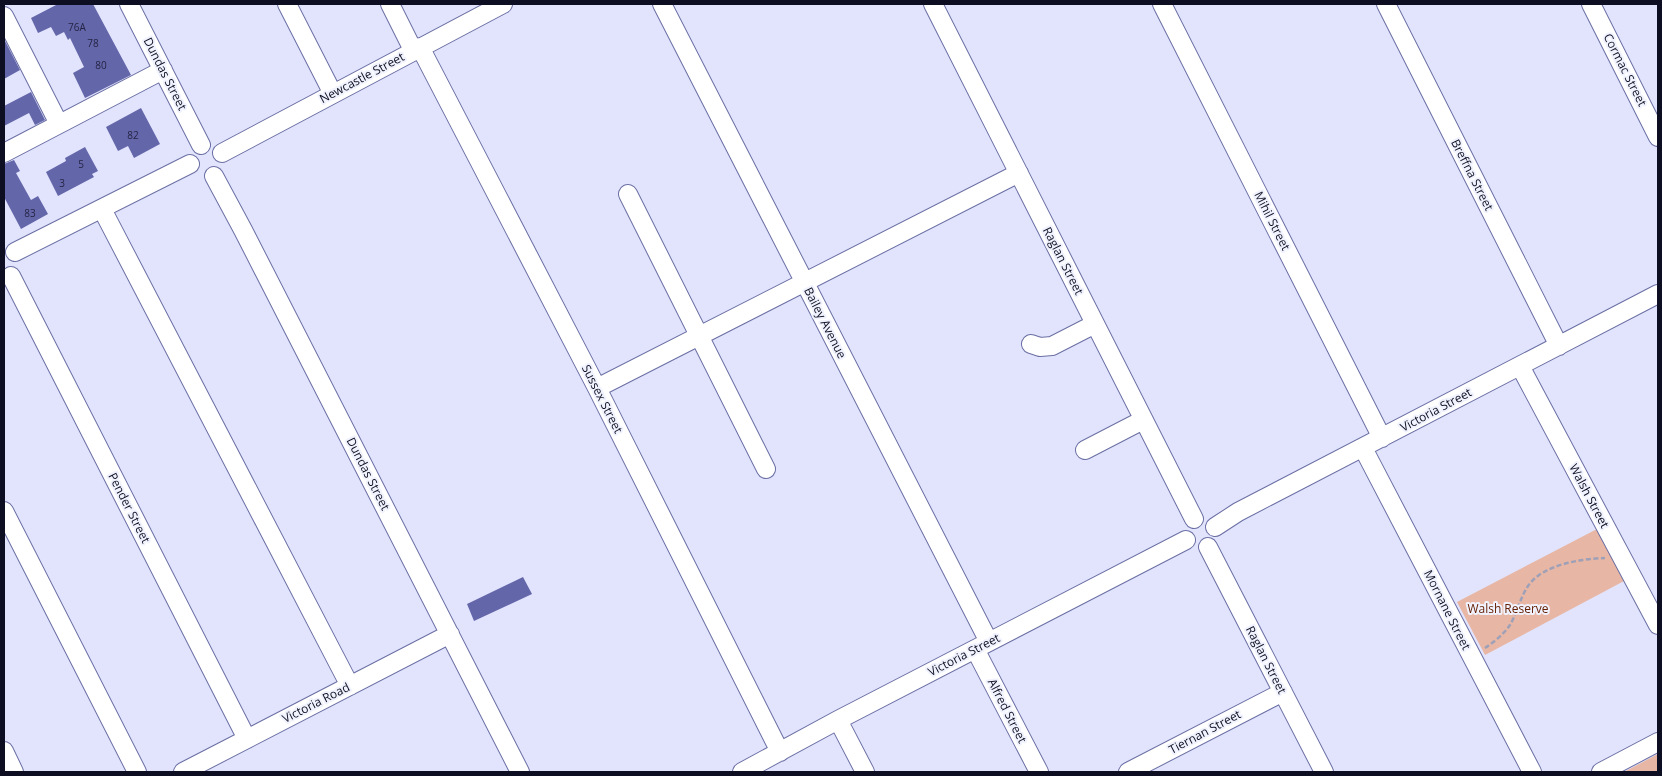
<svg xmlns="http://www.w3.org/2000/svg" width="1662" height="776" font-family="'Open Sans',sans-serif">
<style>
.green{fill:#e8b6a4}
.building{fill:#6466aa}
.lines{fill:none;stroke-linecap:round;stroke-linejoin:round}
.minor-casing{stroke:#6b6fa4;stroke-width:20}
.path{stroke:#9ea0b7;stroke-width:2.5;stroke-dasharray:5 2.5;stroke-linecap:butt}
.minor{stroke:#fff;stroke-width:18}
.labels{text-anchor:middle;stroke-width:4;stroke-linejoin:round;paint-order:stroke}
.number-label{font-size:10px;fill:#242444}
.street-label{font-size:12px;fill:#0e0e22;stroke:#f0f2fe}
.park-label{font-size:12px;fill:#641e00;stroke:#f0f2fe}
</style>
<rect width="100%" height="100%" fill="#e1e4fc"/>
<!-- green -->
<path class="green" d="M 1597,529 L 1624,581 L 1485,655 L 1457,602 Z
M 1658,754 L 1658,772 L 1624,772 Z"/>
<!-- building -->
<path class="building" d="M 58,4 L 93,4 L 131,75 L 85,98 L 73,73 L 84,67 L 70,38 L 68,40 L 64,32 L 56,36 L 51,27 L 38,33 L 31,18 Z
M 4,39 L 20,70 L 4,79 Z
M 31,92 L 45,120 L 35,125 L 29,113 L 4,126 L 4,106 Z
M 141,108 L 160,144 L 134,158 L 128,146 L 118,151 L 106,127 Z
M 85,147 L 98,171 L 92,174 L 94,177 L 58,196 L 46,172 L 66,161 L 65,158 Z
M 14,160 L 20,171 L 16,173 L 31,200 L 38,196 L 48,214 L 21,229 L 4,197 L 4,164 Z
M 523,577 L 532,594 L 474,621 L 467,604 Z"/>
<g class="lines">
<!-- minor casing -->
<g class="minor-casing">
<path id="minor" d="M 129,4 L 201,145
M 287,4 L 333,94
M 390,4 L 413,50
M 662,4 L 989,642
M 933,4 L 1194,519
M 1162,4 L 1382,438
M 1386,4 L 1559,346
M 1591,4 L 1658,137
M 4,16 L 59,124
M 420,47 L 597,388 L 780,752
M 4,153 L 163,70
M 222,153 L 503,4
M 214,176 L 243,230 L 520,772
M 628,194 L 766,469
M 102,209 L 350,686
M 15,252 L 190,164
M 11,276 L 247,739
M 1031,344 L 1040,347 L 1052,346 L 1095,324
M 1520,366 L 1658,625
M 597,388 L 1019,173
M 1363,448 L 1532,772
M 1085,450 L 1143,420
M 4,511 L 137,772
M 1215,527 L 1238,512 L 1658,294
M 1208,547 L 1324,772
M 975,649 L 1039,772
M 838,720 L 865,772
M 4,751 L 14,772
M 183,772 L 450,634
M 742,772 L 838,720 L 1186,540
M 1128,772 L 1283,692
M 1601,772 L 1658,742"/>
</g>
<!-- path -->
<path class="path" d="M 1485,648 C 1494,642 1504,634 1510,625 C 1517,613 1520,598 1528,586 C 1543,564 1581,559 1605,558"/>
<!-- minor -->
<use href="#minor" class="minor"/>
</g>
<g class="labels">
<!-- number labels -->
<g class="number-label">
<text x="77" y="31">76A</text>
<text x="93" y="47">78</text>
<text x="101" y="69">80</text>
<text x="133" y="139">82</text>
<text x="81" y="168">5</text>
<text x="62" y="187">3</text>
<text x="30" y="217">83</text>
</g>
<!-- street labels -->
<g class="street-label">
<text transform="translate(1625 70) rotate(63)" y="4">Cormac Street</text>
<text transform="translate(165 74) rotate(63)" y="4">Dundas Street</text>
<text transform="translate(362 78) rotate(-28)" y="4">Newcastle Street</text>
<text transform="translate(1472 175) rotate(63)" y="4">Breffna Street</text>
<text transform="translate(1272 221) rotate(63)" y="4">Mihil Street</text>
<text transform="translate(1063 261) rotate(63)" y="4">Raglan Street</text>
<text transform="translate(825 323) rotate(63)" y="4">Bailey Avenue</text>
<text transform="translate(602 399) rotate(63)" y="4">Sussex Street</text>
<text transform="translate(1436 410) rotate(-28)" y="4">Victoria Street</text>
<text transform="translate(368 474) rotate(63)" y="4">Dundas Street</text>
<text transform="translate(1589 496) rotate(62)" y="4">Walsh Street</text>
<text transform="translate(129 508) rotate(63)" y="4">Pender Street</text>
<text transform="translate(1447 610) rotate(63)" y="4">Mornane Street</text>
<text transform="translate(964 655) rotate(-27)" y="4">Victoria Street</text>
<text transform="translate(1266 660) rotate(63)" y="4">Raglan Street</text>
<text transform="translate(316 703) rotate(-27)" y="4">Victoria Road</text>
<text transform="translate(1007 711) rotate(63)" y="4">Alfred Street</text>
<text transform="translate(1205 732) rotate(-28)" y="4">Tiernan Street</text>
</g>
<!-- park labels -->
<g class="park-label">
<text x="1508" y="613">Walsh Reserve</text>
</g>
</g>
<!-- border -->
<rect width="1662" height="776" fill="none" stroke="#0e0e22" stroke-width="10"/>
</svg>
